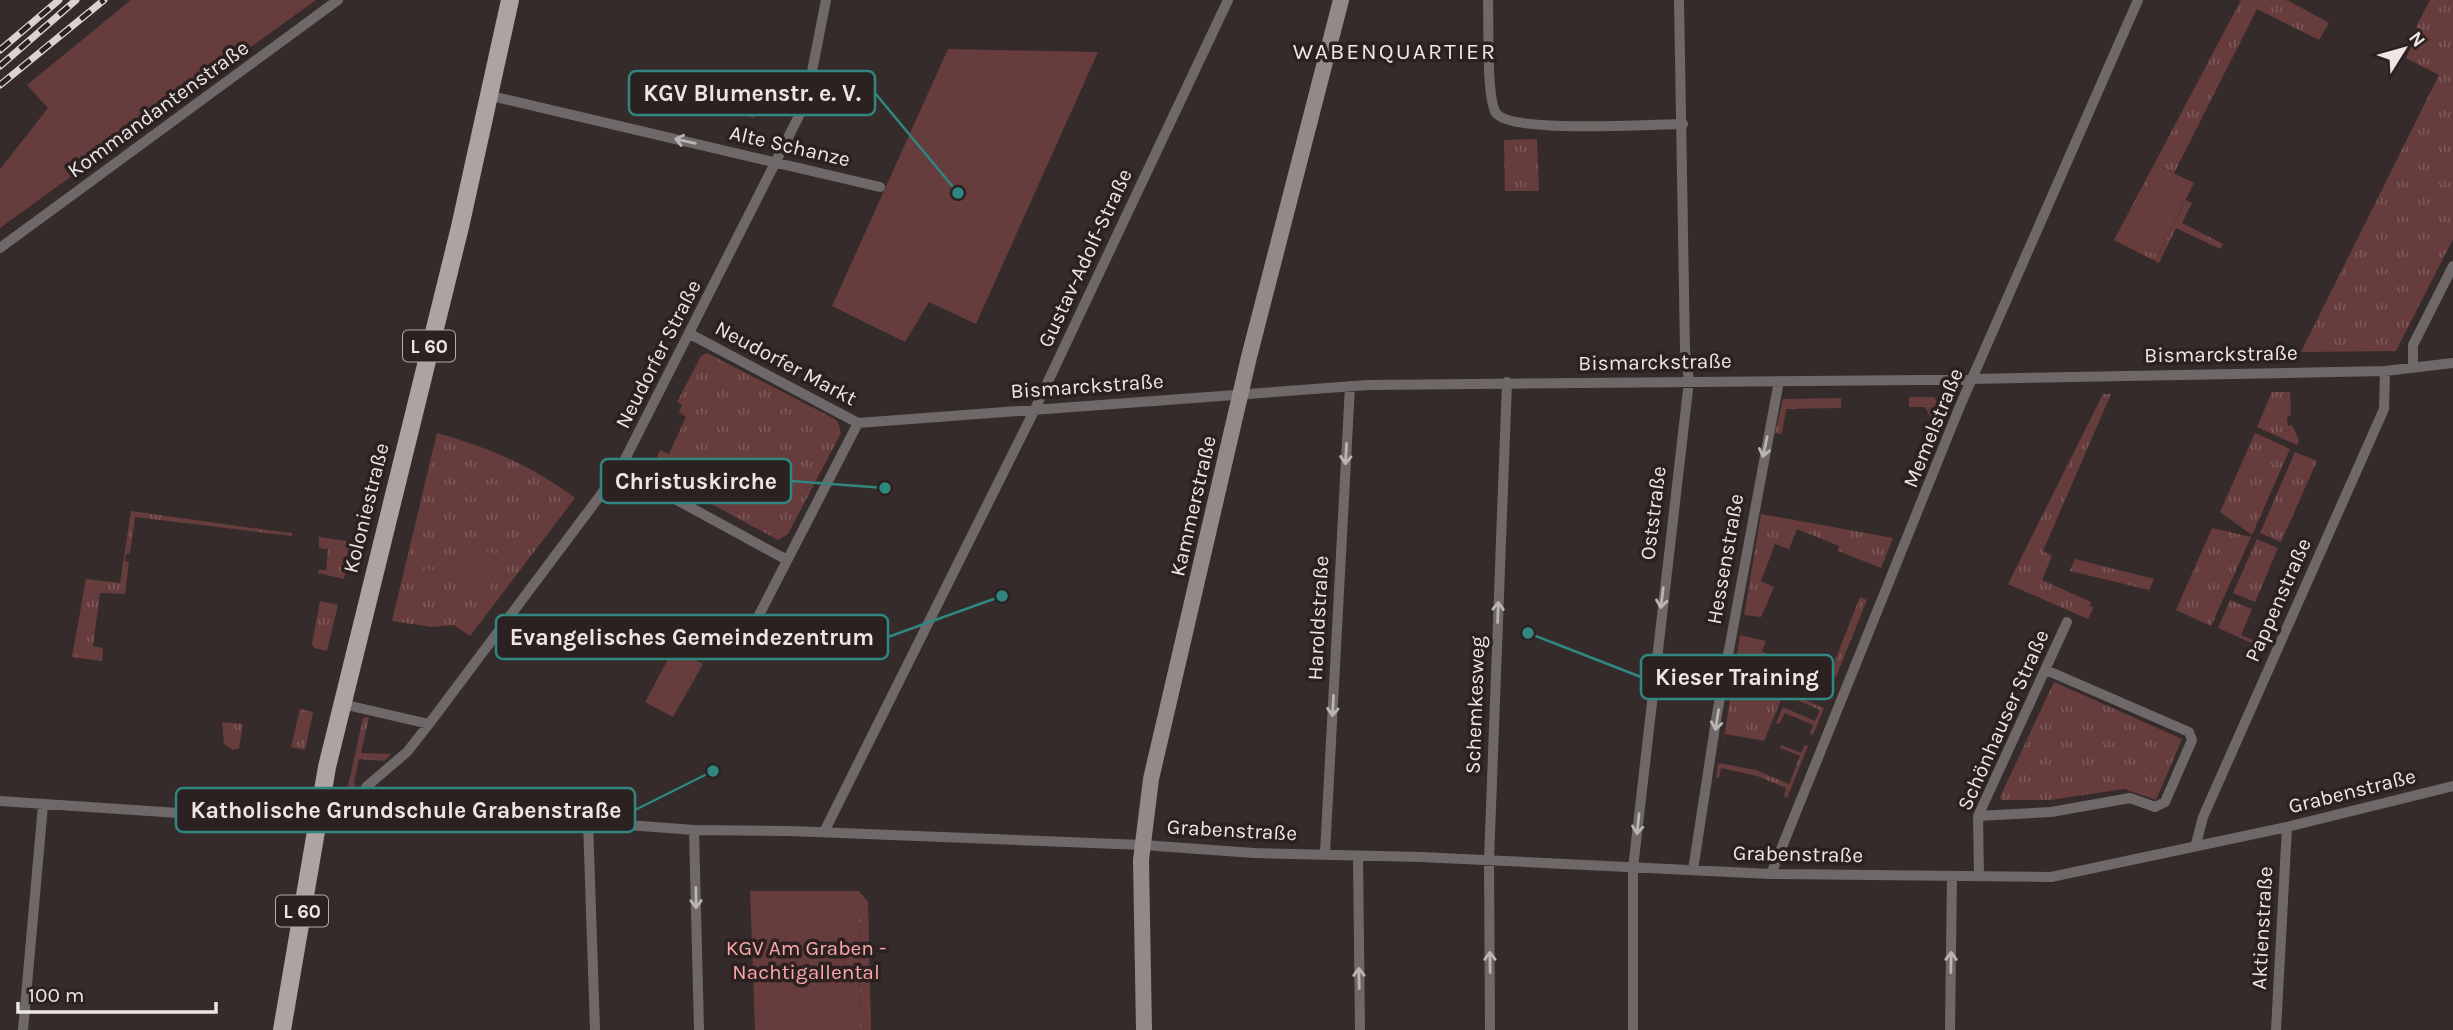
<svg xmlns="http://www.w3.org/2000/svg" width="2453" height="1030" font-family="Karla,sans-serif">
<style>
.grass{fill:url(#grass-tufts)}
.forest{fill:url(#forest-firs)}
.garden{fill:#663c3d}
.lines{fill:none;stroke-linecap:round;stroke-linejoin:round}
.street{stroke:#6e6968;stroke-width:10}
.secondary{stroke:#928989;stroke-width:16}
.primary{stroke:#aea2a2;stroke-width:18}
.rail-casing{stroke:#dbd3d3;stroke-width:7}
.rail{stroke:#2c2121;stroke-width:4.5;stroke-dasharray:13;stroke-linecap:butt}
.oneway{stroke:#bbb4b4}
.labels{text-anchor:middle;stroke-width:7;stroke-linejoin:round;paint-order:stroke}
.shield{fill:#2c2121;stroke:#b4abab;stroke-width:2}
.shield-label{font-size:19px;font-weight:bold;fill:#eee6e6}
.street-label{font-size:21px;fill:#eee6e6;stroke:#2c2121}
.park-label{font-size:21px;fill:#fda6a7;stroke:#2c2121}
.neighbourhood-label{font-size:23px;letter-spacing:2px;fill:#eee6e6;stroke:#2c2121}
.leader{fill:none;stroke:#308780;stroke-width:2.5}
.callout-dot{fill:#308780;stroke:#2c2121;stroke-width:2.5}
.callout{fill:#2c2121;stroke:#308780;stroke-width:2.5}
.callout-label{font-size:23px;text-anchor:middle;font-weight:bold;fill:#eee6e6}
</style>
<defs>
<pattern id="grass-tufts" width="24" height="20" patternUnits="userSpaceOnUse" patternTransform="scale(1.75)"><rect width="24" height="20" fill="#663c3d"/><path d="M3 7l-1-3M5 7V3M7 7l1-3M15 17l-1-3M17 17v-4M19 17l1-3" fill="none" stroke="#7c5859"/></pattern>
<pattern id="forest-firs" width="22" height="20" patternUnits="userSpaceOnUse" patternTransform="scale(1.75)"><rect width="22" height="20" fill="#663c3d"/><path d="M5 1l3.5 6h-7zM16 11l3.5 6h-7z" fill="#7c5859"/></pattern>
</defs>
<rect width="100%" height="100%" fill="#362b2b"/>
<!-- grass -->
<path class="grass" d="M 2241,0 L 2287,0 L 2329,23 L 2319,40 L 2257,9 L 2174,173 L 2157,165 L 2158,256 L 2186,200 L 2192,203 L 2182,223 L 2223,244 L 2220,249 L 2176,228 L 2159,263 L 2114,240 Z
M 2430,0 L 2453,0 L 2453,239 L 2396,351 L 2301,352 L 2439,75 L 2406,58 L 2419,30 L 2416,27 Z
M 1537,139 L 1539,191 L 1505,191 L 1504,140 Z
M 707,353 L 833,418 L 838,422 L 841,433 L 788,534 L 778,540 L 651,471 L 660,450 L 669,454 L 686,417 L 679,412 L 682,405 L 677,402 L 701,356 Z
M 2272,392 L 2290,392 L 2291,414 L 2287,418 L 2288,426 L 2292,425 L 2299,440 L 2297,445 L 2257,427 Z
M 2103,394 L 2111,394 L 2043,551 L 2052,556 L 2042,580 L 2091,602 L 2090,606 L 2094,607 L 2088,619 L 2008,584 Z
M 1909,397 L 1934,397 L 1944,413 L 1932,443 L 1925,443 L 1931,418 L 1925,407 L 1909,407 Z
M 1841,398 L 1841,408 L 1786,409 L 1782,434 L 1775,433 L 1783,399 Z
M 437,433 C 487,447 533,466 575,498 L 470,636 L 454,625 L 432,627 L 392,621 Z
M 2255,433 L 2290,449 L 2252,535 L 2220,512 Z
M 2295,452 L 2317,461 L 2281,542 L 2260,533 Z
M 131,511 L 282,532 L 292,533 L 292,536 L 135,517 L 130,553 L 126,554 L 125,561 L 129,562 L 125,594 L 100,593 L 93,646 L 103,648 L 102,661 L 72,657 L 86,579 L 120,583 Z
M 1761,514 L 1893,538 L 1881,568 L 1838,551 L 1839,546 L 1797,529 L 1789,549 L 1775,544 L 1761,581 L 1774,587 L 1761,617 L 1744,615 Z
M 2212,528 L 2251,537 L 2211,626 L 2176,610 Z
M 319,537 L 353,542 L 344,579 L 318,573 L 318,570 L 326,570 L 328,549 L 319,548 Z
M 2257,539 L 2278,548 L 2255,602 L 2233,593 Z
M 2075,559 L 2154,579 L 2149,590 L 2070,571 Z
M 1860,597 L 1867,600 L 1836,677 L 1806,664 L 1808,659 L 1832,668 Z
M 2230,600 L 2252,609 L 2241,635 L 2264,645 L 2263,648 L 2218,628 Z
M 320,601 L 338,605 L 327,651 L 314,648 L 312,644 Z
M 1740,635 L 1766,641 L 1762,651 L 1768,654 L 1767,658 L 1790,668 L 1787,676 L 1790,678 L 1764,741 L 1725,734 L 1723,744 Z
M 2054,682 L 2182,739 L 2156,800 L 2124,789 L 2050,800 L 2002,800 L 2000,797 Z
M 1789,693 L 1824,708 L 1813,735 L 1810,733 L 1813,725 L 1785,713 L 1779,724 L 1776,723 L 1783,707 L 1815,721 L 1820,710 L 1788,696 Z
M 300,709 L 313,712 L 305,750 L 291,747 Z
M 369,717 L 361,753 L 391,754 L 384,761 L 359,759 L 354,782 L 356,788 L 352,791 L 348,787 L 363,718 Z
M 222,722 L 243,724 L 239,748 L 233,750 L 224,744 Z
M 1781,745 L 1801,753 L 1805,745 L 1808,746 L 1787,798 L 1784,796 L 1786,788 L 1757,776 L 1721,768 L 1719,778 L 1716,777 L 1718,763 L 1756,770 L 1789,784 L 1800,756 L 1780,748 Z"/>
<!-- forest -->
<path class="forest" d="M 859,891 L 868,902 L 871,1030 L 860,1030 Z"/>
<!-- garden -->
<path class="garden" d="M 131,0 L 316,0 L 0,228 L 0,169 L 48,108 L 27,85 Z
M 948,49 L 1098,52 L 976,324 L 929,302 L 905,342 L 832,306 Z
M 659,71 L 733,89 L 735,79 L 769,85 L 754,118 L 679,98 L 675,100 L 673,96 L 654,92 Z
M 2157,165 L 2194,183 L 2158,256 L 2121,237 Z
M 468,547 L 498,554 L 488,599 L 458,593 Z
M 425,568 L 444,573 L 439,591 L 420,586 Z
M 674,648 L 703,664 L 673,717 L 645,702 Z
M 750,891 L 859,891 L 860,1030 L 755,1030 Z"/>
<g class="lines">
<!-- street -->
<path class="street" d="M 1488,0 C 1489,22 1486,97 1496,113 C 1510,134 1653,124 1683,124
M 487,95 L 880,187
M 0,248 L 338,0
M 690,334 L 858,423
M 2413,368 L 2413,345 L 2453,266
M 858,423 L 1368,385 L 1920,380 L 2385,371 L 2453,363
M 620,469 L 787,560
M 758,640 L 759,615 L 858,423
M 342,704 L 429,724
M 366,787 L 407,752 L 429,724 L 620,469 L 806,102 L 826,0
M 0,801 L 267,819 L 374,811 L 453,812 L 694,830 L 790,831 L 1143,845 L 1254,853 L 1421,857 L 1771,874 L 2051,877 L 2287,827 L 2453,786
M 1978,816 L 2051,812 L 2130,798 L 2155,807 L 2165,802 L 2192,740 L 2189,732 L 2046,670
M 588,821 L 595,1030
M 694,830 L 699,1030
M 824,832 L 1035,409 L 1228,0
M 2196,844 L 2203,817 L 2384,409 L 2385,371
M 1325,853 L 1350,386
M 1358,856 L 1360,1030
M 1693,870 L 1717,714 L 1779,381
M 1771,874 L 1960,406 L 2138,0
M 1979,876 L 1978,816 L 2067,622
M 23,1030 L 43,805
M 1490,1030 L 1489,860 L 1507,382
M 1633,1030 L 1633,868 L 1689,381 L 1685,349 L 1679,0
M 1950,1030 L 1952,876
M 2276,1030 L 2287,827"/>
<!-- secondary -->
<path class="secondary" d="M 1144,1030 L 1141,860 L 1151,779 L 1249,357 L 1341,0"/>
<!-- primary -->
<path class="primary" d="M 282,1030 L 327,767 L 460,227 L 510,0"/>
<!-- rail casing -->
<g class="rail-casing">
<path id="rail" d="M 0,50 L 59,0
M 0,66 L 76,0
M 0,85 L 104,0"/>
</g>
<!-- rail -->
<use href="#rail" class="rail"/>
</g>
<!-- one-way arrows -->
<defs><path id="oneway-shaft" d="M-6 0H5M1.5-3L5.5 0L1.5 3" fill="none" stroke-width="1.6" stroke-linecap="round" stroke-linejoin="round" transform="scale(1.75)"/></defs>
<g class="oneway">
<use href="#oneway-shaft" transform="translate(685 141) rotate(-167)"/>
<use href="#oneway-shaft" transform="translate(1765 447) rotate(102)"/>
<use href="#oneway-shaft" transform="translate(1346 454) rotate(93)"/>
<use href="#oneway-shaft" transform="translate(1662 598) rotate(97)"/>
<use href="#oneway-shaft" transform="translate(1498 612) rotate(-88)"/>
<use href="#oneway-shaft" transform="translate(1333 706) rotate(93)"/>
<use href="#oneway-shaft" transform="translate(1717 720) rotate(99)"/>
<use href="#oneway-shaft" transform="translate(1638 824) rotate(96)"/>
<use href="#oneway-shaft" transform="translate(696 898) rotate(89)"/>
<use href="#oneway-shaft" transform="translate(1490 962) rotate(-91)"/>
<use href="#oneway-shaft" transform="translate(1951 962) rotate(-89)"/>
<use href="#oneway-shaft" transform="translate(1359 978) rotate(-91)"/>
</g>
<g class="labels">
<!-- shield labels -->
<g class="shield">
<rect x="403" y="330.5" width="52" height="31" rx="5"/>
<rect x="276" y="895.5" width="52" height="31" rx="5"/>
</g>
<g class="shield-label">
<text x="429" y="353">L 60</text>
<text x="302" y="918">L 60</text>
</g>
<!-- street labels -->
<g class="street-label">
<text transform="translate(158 109) rotate(-36)" y="7">Kommandantenstraße</text>
<text transform="translate(790 146) rotate(13)" y="7">Alte Schanze</text>
<text transform="translate(1085 258) rotate(-65)" y="7">Gustav-Adolf-Straße</text>
<text transform="translate(658 354) rotate(-63)" y="7">Neudorfer Straße</text>
<text transform="translate(2221 354) rotate(-1)" y="7">Bismarckstraße</text>
<text transform="translate(1655 362) rotate(-1)" y="7">Bismarckstraße</text>
<text transform="translate(786 363) rotate(28)" y="7">Neudorfer Markt</text>
<text transform="translate(1087 386) rotate(-4)" y="7">Bismarckstraße</text>
<text transform="translate(1933 428) rotate(-68)" y="7">Memelstraße</text>
<text transform="translate(1193 506) rotate(-77)" y="7">Kammerstraße</text>
<text transform="translate(366 508) rotate(-76)" y="7">Koloniestraße</text>
<text transform="translate(1653 513) rotate(-83)" y="7">Oststraße</text>
<text transform="translate(1725 559) rotate(-80)" y="7">Hessenstraße</text>
<text transform="translate(2278 600) rotate(-66)" y="7">Pappenstraße</text>
<text transform="translate(1318 618) rotate(-87)" y="7">Haroldstraße</text>
<text transform="translate(1475 705) rotate(-88)" y="7">Schemkesweg</text>
<text transform="translate(2003 720) rotate(-66)" y="7">Schönhauser Straße</text>
<text transform="translate(2352 791) rotate(-14)" y="7">Grabenstraße</text>
<text transform="translate(1232 830) rotate(3)" y="7">Grabenstraße</text>
<text transform="translate(1798 854) rotate(1)" y="7">Grabenstraße</text>
<text transform="translate(2262 928) rotate(-87)" y="7">Aktienstraße</text>
</g>
<!-- park labels -->
<g class="park-label">
<text x="806" y="955">KGV Am Graben -<tspan x="806" dy="24">Nachtigallental</tspan></text>
</g>
<!-- neighbourhood labels -->
<g class="neighbourhood-label">
<text x="1395" y="59">WABENQUARTIER</text>
</g>
</g>
<!-- callouts -->
<path class="leader" d="M958 193L875 93M885 488L791 481M1002 596L888 637M1528 633L1641 677M713 771L635 810"/>
<g class="callout-dot">
<circle cx="958" cy="193" r="7"/>
<circle cx="885" cy="488" r="7"/>
<circle cx="1002" cy="596" r="7"/>
<circle cx="1528" cy="633" r="7"/>
<circle cx="713" cy="771" r="7"/>
</g>
<g class="callout">
<rect x="629" y="71" width="246" height="44" rx="7"/>
<rect x="601" y="459" width="190" height="44" rx="7"/>
<rect x="496" y="615" width="392" height="44" rx="7"/>
<rect x="1641" y="655" width="192" height="44" rx="7"/>
<rect x="176" y="788" width="459" height="44" rx="7"/>
</g>
<g class="callout-label">
<text x="752" y="101">KGV Blumenstr. e. V.</text>
<text x="696" y="489">Christuskirche</text>
<text x="692" y="645">Evangelisches Gemeindezentrum</text>
<text x="1737" y="685">Kieser Training</text>
<text x="406" y="818">Katholische Grundschule Grabenstraße</text>
</g>
<!-- north arrow -->
<g transform="translate(2404 49) rotate(53)" stroke="#2c2121" stroke-width="5" paint-order="stroke">
<path d="M0-5L12 26L0 18L-12 26Z" fill="#eee6e6"/>
<text y="-10" font-size="19" font-weight="bold" text-anchor="middle" fill="#eee6e6">N</text>
</g>
<!-- scale -->
<path d="M18 1002v10h198v-10" fill="none" stroke="#eee6e6" stroke-width="3.5"/>
<text x="28" y="1002" font-size="21" fill="#eee6e6" stroke="#2c2121" stroke-width="5" paint-order="stroke">100 m</text>
</svg>
